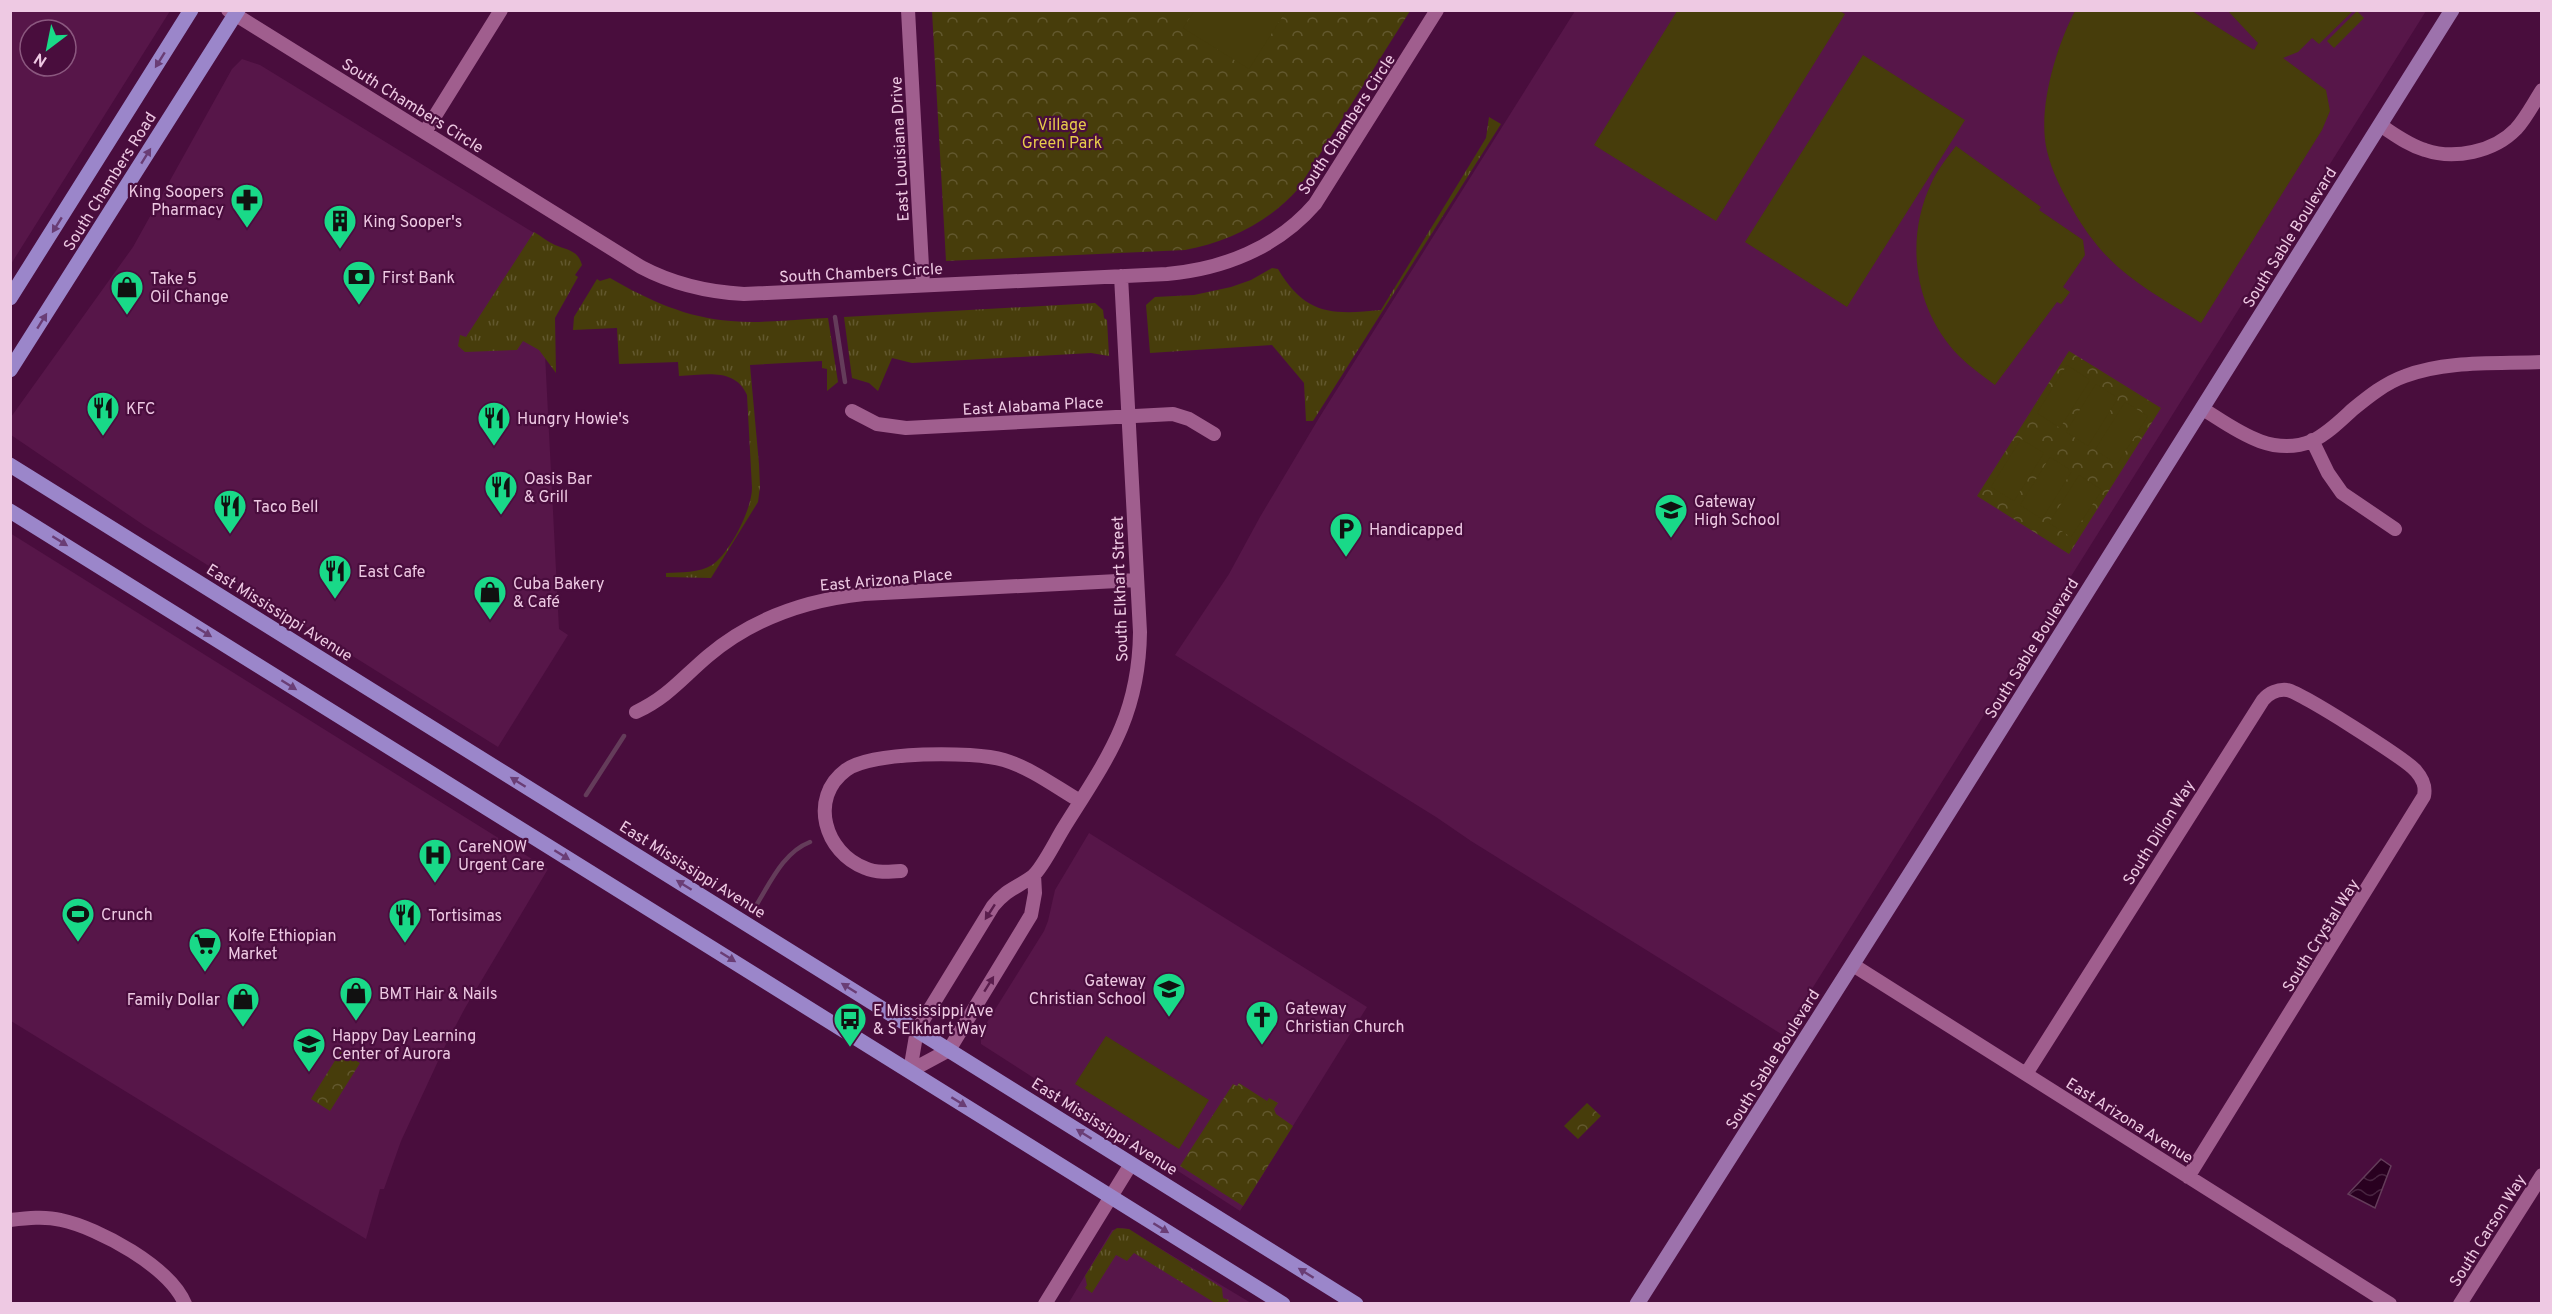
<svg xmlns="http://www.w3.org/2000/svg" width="2552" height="1314" font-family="Overpass,sans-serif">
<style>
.built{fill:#571649;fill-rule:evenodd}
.grass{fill:url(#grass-tufts)}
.park{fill:url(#park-crowns)}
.pitch{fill:#473d0b}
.water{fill:url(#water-waves);stroke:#643c5a;stroke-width:1.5}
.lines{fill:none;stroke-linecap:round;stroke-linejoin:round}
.stream{stroke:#643c5a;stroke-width:4.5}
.street{stroke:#a05e8e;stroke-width:14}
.secondary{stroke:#9d72ac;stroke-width:15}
.primary{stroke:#9b86ca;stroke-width:15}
.oneway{fill:#6a3d75}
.oneway2{fill:#5a1d4d}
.labels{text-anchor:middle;stroke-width:4.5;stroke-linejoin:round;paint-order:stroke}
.street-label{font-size:16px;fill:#eec9e3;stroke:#490d3d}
.park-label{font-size:16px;fill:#e7cc4b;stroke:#490d3d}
.poi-label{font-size:16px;fill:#eec9e3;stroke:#490d3d;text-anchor:start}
</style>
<defs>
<pattern id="grass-tufts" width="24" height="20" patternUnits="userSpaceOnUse" patternTransform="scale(1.5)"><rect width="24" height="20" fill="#473d0b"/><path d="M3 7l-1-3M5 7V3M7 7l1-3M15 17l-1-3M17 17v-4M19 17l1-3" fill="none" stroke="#62582e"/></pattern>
<pattern id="park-crowns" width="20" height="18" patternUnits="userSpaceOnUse" patternTransform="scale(1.5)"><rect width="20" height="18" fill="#473d0b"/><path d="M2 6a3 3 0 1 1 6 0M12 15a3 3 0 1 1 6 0" fill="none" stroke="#62582e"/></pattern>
<pattern id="water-waves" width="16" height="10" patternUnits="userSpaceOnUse" patternTransform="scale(1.5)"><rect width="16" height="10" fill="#290020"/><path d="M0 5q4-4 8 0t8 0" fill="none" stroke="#482440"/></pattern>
</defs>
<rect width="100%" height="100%" fill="#490d3d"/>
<!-- built -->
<path class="built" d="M 11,10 L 170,11 L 11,264 L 10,11 ZM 30,30 L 66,30 L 66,66 L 30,66 Z
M 1575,11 L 2426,11 L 1783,1035 L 1471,841 L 1436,817 L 1175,655 L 1229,574 L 1260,517 L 1319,418 Z
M 242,59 L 260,65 L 539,236 L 559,629 L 568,635 L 498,747 L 145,526 L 11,435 L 11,417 L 133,247 L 232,69 Z
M 10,533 L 548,869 L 465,1008 L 446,1044 L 401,1141 L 384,1189 L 380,1189 L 366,1239 L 11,1021 Z
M 1089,833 L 1367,1007 L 1240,1211 L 981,1044 L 981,1032 L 1044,931 L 1048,921 L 1055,890 Z
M 1122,1228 L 1128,1229 L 1251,1303 L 1068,1304 L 1112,1230 Z"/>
<!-- grass -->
<path class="grass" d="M 1489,117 L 1501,124 L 1313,421 L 1306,421 L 1304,383 L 1272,345 L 1150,353 L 1146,305 L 1155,297 L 1194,295 L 1231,287 L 1251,280 L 1272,268 L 1278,269 C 1305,315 1332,315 1381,310 L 1486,138 Z
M 534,232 C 541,236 548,242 555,245 C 567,250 578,250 582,265 L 575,275 L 578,277 L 555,318 L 556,373 L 539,350 L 523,341 L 517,350 L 465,352 L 458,346 L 460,335 L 466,337 Z
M 610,278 C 648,300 687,318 731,321 C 763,324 796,319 828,318 L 838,382 L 827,391 L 827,369 L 822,368 L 822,361 L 750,365 L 759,464 L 760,487 L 758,502 L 711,578 L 666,577 L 666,573 C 680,572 700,573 712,565 C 730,553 752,509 752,488 L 747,395 C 735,367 704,375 679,376 L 678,362 L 619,364 L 617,328 L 573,330 L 574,317 L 597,279 L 600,281 Z
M 1095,303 L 1103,310 L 1104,318 L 1107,320 L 1109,356 L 1091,353 L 912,363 L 892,358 L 878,391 L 869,383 L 852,378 L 844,317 Z
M 1117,1228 L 1129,1229 L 1222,1288 L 1223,1298 L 1229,1300 L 1227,1303 L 1215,1303 L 1134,1253 L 1127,1261 L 1116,1255 L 1092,1293 L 1085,1288 L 1087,1285 L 1085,1276 L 1113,1231 Z"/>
<!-- park -->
<path class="park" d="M 932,11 L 1410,11 L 1298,189 C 1269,222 1228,242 1185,250 L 946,261 Z
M 2069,351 L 2161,408 L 2069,554 L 1977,496 Z
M 341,1051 L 360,1063 L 330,1111 L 311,1099 Z
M 1239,1083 L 1267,1101 L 1269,1098 L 1278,1103 L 1274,1109 L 1276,1114 L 1293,1126 L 1243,1206 L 1180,1166 L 1233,1084 L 1237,1086 Z
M 1587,1103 L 1601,1116 L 1578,1139 L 1564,1126 Z"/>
<!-- pitch -->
<path class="pitch" d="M 1195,10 L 1286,10 L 1286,11 L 1249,69 L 1183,28 Z
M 1838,10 L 1845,14 L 1716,221 L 1594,145 L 1677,11 Z
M 2075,11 L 2192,11 L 2254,50 L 2258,43 L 2228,11 L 2353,11 L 2319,44 L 2312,38 L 2298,52 L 2283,58 L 2326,90 L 2330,111 L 2322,130 L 2201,323 C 2173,305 2143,289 2118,267 C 2099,250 2085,231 2073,210 C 2062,191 2052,172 2047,151 C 2037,110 2056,47 2075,11 Z
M 2357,11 L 2364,18 L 2334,48 L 2327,41 Z
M 1863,55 L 1965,120 L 1847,307 L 1745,242 Z
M 1956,146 L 2041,207 L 2039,210 L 2083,240 L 2085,255 L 2063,287 L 2070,292 L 2061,304 L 2057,302 L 1995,385 C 1983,376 1970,367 1959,356 C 1915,311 1904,241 1931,184 C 1937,170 1947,158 1956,146 Z
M 2067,365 L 2090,380 L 2060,428 L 2037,413 Z
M 2096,384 L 2118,398 L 2088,446 L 2066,432 Z
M 2125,402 L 2148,416 L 2117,464 L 2095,450 Z
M 2021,439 L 2044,453 L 2014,501 L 1991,487 Z
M 2050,457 L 2072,471 L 2042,519 L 2020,505 Z
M 2079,475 L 2102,490 L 2071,537 L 2049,523 Z
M 1106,1036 L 1209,1100 L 1179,1149 L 1075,1084 Z"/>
<!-- water -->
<path class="water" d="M 2381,1159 L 2391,1166 L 2375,1208 L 2348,1194 Z"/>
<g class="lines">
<!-- stream -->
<path class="stream" d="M 835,317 L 845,382
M 586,795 L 624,736
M 757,904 C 771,881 784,852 810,842"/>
<!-- street -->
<path class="street" d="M 228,10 L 641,267 C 673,284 707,292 744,294 L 1167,274 C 1223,269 1277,248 1315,204 L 1437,10
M 908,10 L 923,285
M 2380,125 C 2394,134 2408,145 2425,150 C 2454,160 2494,152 2516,129 C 2526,118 2533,104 2542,90
M 425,132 L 501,10
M 2203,409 C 2235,429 2271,458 2312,441 C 2327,434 2340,421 2352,410 C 2368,397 2385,383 2405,376 C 2447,360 2498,364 2542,362
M 852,411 L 877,424 L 906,428 L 1173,414 L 1189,419 L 1214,434
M 2312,440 L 2328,473 L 2342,493 L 2395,529
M 636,712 C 668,697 682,678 708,656 C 753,618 806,600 864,594 L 1137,580
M 901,871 C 889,872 876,873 865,868 C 825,853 808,798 846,770 C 872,751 973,751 1004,760 C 1031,768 1056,787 1080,801
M 1853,965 L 2390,1304
M 910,1071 L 917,1030 L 993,906 C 1008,888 1017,888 1033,876 C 1043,867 1055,842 1063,829 C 1106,760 1139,718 1140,632 L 1121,276
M 910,1071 L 949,1050 L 1031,915 L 1035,893 L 1034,875
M 2026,1074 L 2263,700 C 2269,693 2278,689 2287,690 C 2299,691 2407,760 2416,771 C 2423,779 2426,786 2424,796 L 2188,1177
M 10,1220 C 27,1218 45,1216 61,1220 C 99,1228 170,1267 185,1304
M 1045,1304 L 1131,1164
M 2460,1304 L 2542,1175"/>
<!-- secondary -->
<path class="secondary" d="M 1637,1304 L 1927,847 L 2452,10"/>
<!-- primary -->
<path class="primary" d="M 10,298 L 191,10
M 10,370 L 238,10
M 10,465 L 1356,1304
M 10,511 L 1283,1304"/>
</g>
<!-- one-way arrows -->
<defs><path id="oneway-solid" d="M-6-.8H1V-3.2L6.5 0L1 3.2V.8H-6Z" transform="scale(1.5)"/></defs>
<g class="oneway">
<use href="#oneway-solid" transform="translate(160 60) rotate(122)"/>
<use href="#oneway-solid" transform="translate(146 156) rotate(-58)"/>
<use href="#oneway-solid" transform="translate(57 225) rotate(122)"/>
<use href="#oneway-solid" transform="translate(42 321) rotate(-58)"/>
<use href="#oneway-solid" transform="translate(60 541) rotate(32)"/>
<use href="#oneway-solid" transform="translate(204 632) rotate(32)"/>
<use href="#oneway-solid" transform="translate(289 685) rotate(32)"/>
<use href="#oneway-solid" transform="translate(518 782) rotate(-148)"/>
<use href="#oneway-solid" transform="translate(562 855) rotate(32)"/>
<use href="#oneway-solid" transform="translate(684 885) rotate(-148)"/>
<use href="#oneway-solid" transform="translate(728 957) rotate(32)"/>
<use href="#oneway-solid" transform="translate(849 988) rotate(-148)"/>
<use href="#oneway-solid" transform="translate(959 1102) rotate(32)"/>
<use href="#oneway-solid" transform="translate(1084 1134) rotate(-148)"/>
<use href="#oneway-solid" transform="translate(1161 1228) rotate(32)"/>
<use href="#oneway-solid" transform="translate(1306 1273) rotate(-148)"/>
</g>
<g class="oneway2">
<use href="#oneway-solid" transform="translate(990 912) rotate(123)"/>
<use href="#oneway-solid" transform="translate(989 984) rotate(-58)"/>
</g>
<!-- icons -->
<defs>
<g id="pharmacy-pin" transform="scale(1.725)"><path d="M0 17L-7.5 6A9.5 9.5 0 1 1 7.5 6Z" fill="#19d988" stroke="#490d3d"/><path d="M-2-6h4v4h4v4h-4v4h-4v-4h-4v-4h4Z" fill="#111"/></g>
<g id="building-pin" transform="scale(1.725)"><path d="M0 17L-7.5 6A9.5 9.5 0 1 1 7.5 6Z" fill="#19d988" stroke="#490d3d"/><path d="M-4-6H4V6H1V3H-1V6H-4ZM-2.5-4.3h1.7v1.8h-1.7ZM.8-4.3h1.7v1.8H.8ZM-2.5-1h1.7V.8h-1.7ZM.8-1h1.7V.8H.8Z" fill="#111"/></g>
<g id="bank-pin" transform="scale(1.725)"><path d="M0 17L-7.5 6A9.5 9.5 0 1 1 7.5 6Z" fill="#19d988" stroke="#490d3d"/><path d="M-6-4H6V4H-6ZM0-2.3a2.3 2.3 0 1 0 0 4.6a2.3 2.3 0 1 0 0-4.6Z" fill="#111"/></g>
<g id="shop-pin" transform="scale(1.725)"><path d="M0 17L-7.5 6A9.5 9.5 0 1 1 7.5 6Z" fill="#19d988" stroke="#490d3d"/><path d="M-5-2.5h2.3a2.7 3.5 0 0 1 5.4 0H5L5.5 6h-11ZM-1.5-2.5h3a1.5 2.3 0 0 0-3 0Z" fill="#111"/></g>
<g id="restaurant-pin" transform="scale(1.725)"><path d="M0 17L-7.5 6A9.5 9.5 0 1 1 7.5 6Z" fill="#19d988" stroke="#490d3d"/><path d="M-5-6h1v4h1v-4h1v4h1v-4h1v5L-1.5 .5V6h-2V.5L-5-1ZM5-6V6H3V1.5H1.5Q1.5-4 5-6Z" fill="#111"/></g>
<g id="school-pin" transform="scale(1.725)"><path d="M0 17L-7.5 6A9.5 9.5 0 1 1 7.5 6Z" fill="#19d988" stroke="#490d3d"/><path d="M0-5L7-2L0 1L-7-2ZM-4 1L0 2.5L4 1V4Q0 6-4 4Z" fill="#111"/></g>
<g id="parking-pin" transform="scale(1.725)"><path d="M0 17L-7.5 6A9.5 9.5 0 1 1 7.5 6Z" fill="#19d988" stroke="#490d3d"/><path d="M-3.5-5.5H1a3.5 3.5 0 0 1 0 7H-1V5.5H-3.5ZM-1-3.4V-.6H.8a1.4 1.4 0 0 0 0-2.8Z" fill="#111"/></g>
<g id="hospital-pin" transform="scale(1.725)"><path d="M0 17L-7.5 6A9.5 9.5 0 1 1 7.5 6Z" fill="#19d988" stroke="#490d3d"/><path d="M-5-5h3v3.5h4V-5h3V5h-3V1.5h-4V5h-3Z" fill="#111"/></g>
<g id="stadium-pin" transform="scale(1.725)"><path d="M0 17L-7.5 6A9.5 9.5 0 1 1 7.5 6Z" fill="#19d988" stroke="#490d3d"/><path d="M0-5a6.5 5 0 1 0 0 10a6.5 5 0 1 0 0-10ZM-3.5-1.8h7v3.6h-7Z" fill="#111"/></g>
<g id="supermarket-pin" transform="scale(1.725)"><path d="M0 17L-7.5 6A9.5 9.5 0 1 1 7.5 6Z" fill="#19d988" stroke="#490d3d"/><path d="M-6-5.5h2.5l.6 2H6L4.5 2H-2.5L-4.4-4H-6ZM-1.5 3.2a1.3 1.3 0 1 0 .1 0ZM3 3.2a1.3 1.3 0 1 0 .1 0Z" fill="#111"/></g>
<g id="church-pin" transform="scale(1.725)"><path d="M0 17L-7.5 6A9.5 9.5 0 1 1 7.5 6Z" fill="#19d988" stroke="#490d3d"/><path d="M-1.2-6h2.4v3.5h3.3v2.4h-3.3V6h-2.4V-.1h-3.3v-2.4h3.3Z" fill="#111"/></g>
<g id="bus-pin" transform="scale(1.725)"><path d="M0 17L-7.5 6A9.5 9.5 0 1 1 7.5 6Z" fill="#19d988" stroke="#490d3d"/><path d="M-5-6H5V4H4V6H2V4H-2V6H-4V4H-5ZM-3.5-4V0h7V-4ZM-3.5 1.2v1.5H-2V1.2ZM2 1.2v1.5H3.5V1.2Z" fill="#111"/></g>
</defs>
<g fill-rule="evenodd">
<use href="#pharmacy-pin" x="247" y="200"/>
<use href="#building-pin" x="340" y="221"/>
<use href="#bank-pin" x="359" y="277"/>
<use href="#shop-pin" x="127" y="287"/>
<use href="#restaurant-pin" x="103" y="408"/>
<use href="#restaurant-pin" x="494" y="418"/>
<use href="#restaurant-pin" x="501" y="487"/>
<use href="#restaurant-pin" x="230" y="506"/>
<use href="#school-pin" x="1671" y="510"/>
<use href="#parking-pin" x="1346" y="529"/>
<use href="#restaurant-pin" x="335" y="571"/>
<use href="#shop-pin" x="490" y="592"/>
<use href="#hospital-pin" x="435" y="855"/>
<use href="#stadium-pin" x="78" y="914"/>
<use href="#restaurant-pin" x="405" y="915"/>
<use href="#supermarket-pin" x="205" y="944"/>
<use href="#school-pin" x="1169" y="989"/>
<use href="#shop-pin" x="356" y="993"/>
<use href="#shop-pin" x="243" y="999"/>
<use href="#church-pin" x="1262" y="1017"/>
<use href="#bus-pin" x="850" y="1019"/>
<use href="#school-pin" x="309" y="1044"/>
</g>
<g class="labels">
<!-- street labels -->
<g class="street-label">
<text transform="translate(413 105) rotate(32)" y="6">South Chambers Circle</text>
<text transform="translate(1346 124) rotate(-57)" y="6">South Chambers Circle</text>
<text transform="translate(899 149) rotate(-93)" y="6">East Louisiana Drive</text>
<text transform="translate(109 181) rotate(-58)" y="6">South Chambers Road</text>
<text transform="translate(2289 237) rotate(-58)" y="6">South Sable Boulevard</text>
<text transform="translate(861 272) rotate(-3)" y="6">South Chambers Circle</text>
<text transform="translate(1033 405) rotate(-3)" y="6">East Alabama Place</text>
<text transform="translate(886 579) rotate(-5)" y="6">East Arizona Place</text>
<text transform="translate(1119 589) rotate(-92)" y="6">South Elkhart Street</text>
<text transform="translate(280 612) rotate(32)" y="6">East Mississippi Avenue</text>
<text transform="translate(2031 648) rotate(-58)" y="6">South Sable Boulevard</text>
<text transform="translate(2158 832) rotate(-58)" y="6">South Dillon Way</text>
<text transform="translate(693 869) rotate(32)" y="6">East Mississippi Avenue</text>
<text transform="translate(2320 935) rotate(-58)" y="6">South Crystal Way</text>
<text transform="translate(1772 1059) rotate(-58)" y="6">South Sable Boulevard</text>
<text transform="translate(2130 1120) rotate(32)" y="6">East Arizona Avenue</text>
<text transform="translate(1105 1126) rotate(32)" y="6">East Mississippi Avenue</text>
<text transform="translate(2487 1230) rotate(-58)" y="6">South Carson Way</text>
</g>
<!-- park labels -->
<g class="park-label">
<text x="1062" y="130">Village<tspan x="1062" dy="18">Green Park</tspan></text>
</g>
<!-- poi labels -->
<g class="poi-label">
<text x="224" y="197" text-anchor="end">King Soopers<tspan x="224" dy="18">Pharmacy</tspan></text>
<text x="363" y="227">King Sooper's</text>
<text x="382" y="283">First Bank</text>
<text x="150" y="284">Take 5<tspan x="150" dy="18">Oil Change</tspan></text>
<text x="126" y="414">KFC</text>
<text x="517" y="424">Hungry Howie's</text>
<text x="524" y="484">Oasis Bar<tspan x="524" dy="18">&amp; Grill</tspan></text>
<text x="1694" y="507">Gateway<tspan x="1694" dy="18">High School</tspan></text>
<text x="253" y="512">Taco Bell</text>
<text x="1369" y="535">Handicapped</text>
<text x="358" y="577">East Cafe</text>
<text x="513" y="589">Cuba Bakery<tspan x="513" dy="18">&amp; Café</tspan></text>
<text x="458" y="852">CareNOW<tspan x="458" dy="18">Urgent Care</tspan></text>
<text x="101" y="920">Crunch</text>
<text x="428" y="921">Tortisimas</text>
<text x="228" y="941">Kolfe Ethiopian<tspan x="228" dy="18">Market</tspan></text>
<text x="1146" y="986" text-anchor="end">Gateway<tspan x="1146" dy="18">Christian School</tspan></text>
<text x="379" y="999">BMT Hair &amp; Nails</text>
<text x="220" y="1005" text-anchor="end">Family Dollar</text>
<text x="1285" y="1014">Gateway<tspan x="1285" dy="18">Christian Church</tspan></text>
<text x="873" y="1016">E Mississippi Ave<tspan x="873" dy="18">&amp; S Elkhart Way</tspan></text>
<text x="332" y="1041">Happy Day Learning<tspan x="332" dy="18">Center of Aurora</tspan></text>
</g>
</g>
<!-- border -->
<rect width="2552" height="1314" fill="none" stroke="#eec9e3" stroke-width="24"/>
<!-- north arrow -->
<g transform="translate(48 48) rotate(212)"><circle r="28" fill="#490d3d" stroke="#8b587f" stroke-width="1.5"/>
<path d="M0-4.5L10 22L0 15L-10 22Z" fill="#19d988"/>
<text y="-9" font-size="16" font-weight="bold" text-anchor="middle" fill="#eec9e3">N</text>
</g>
</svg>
